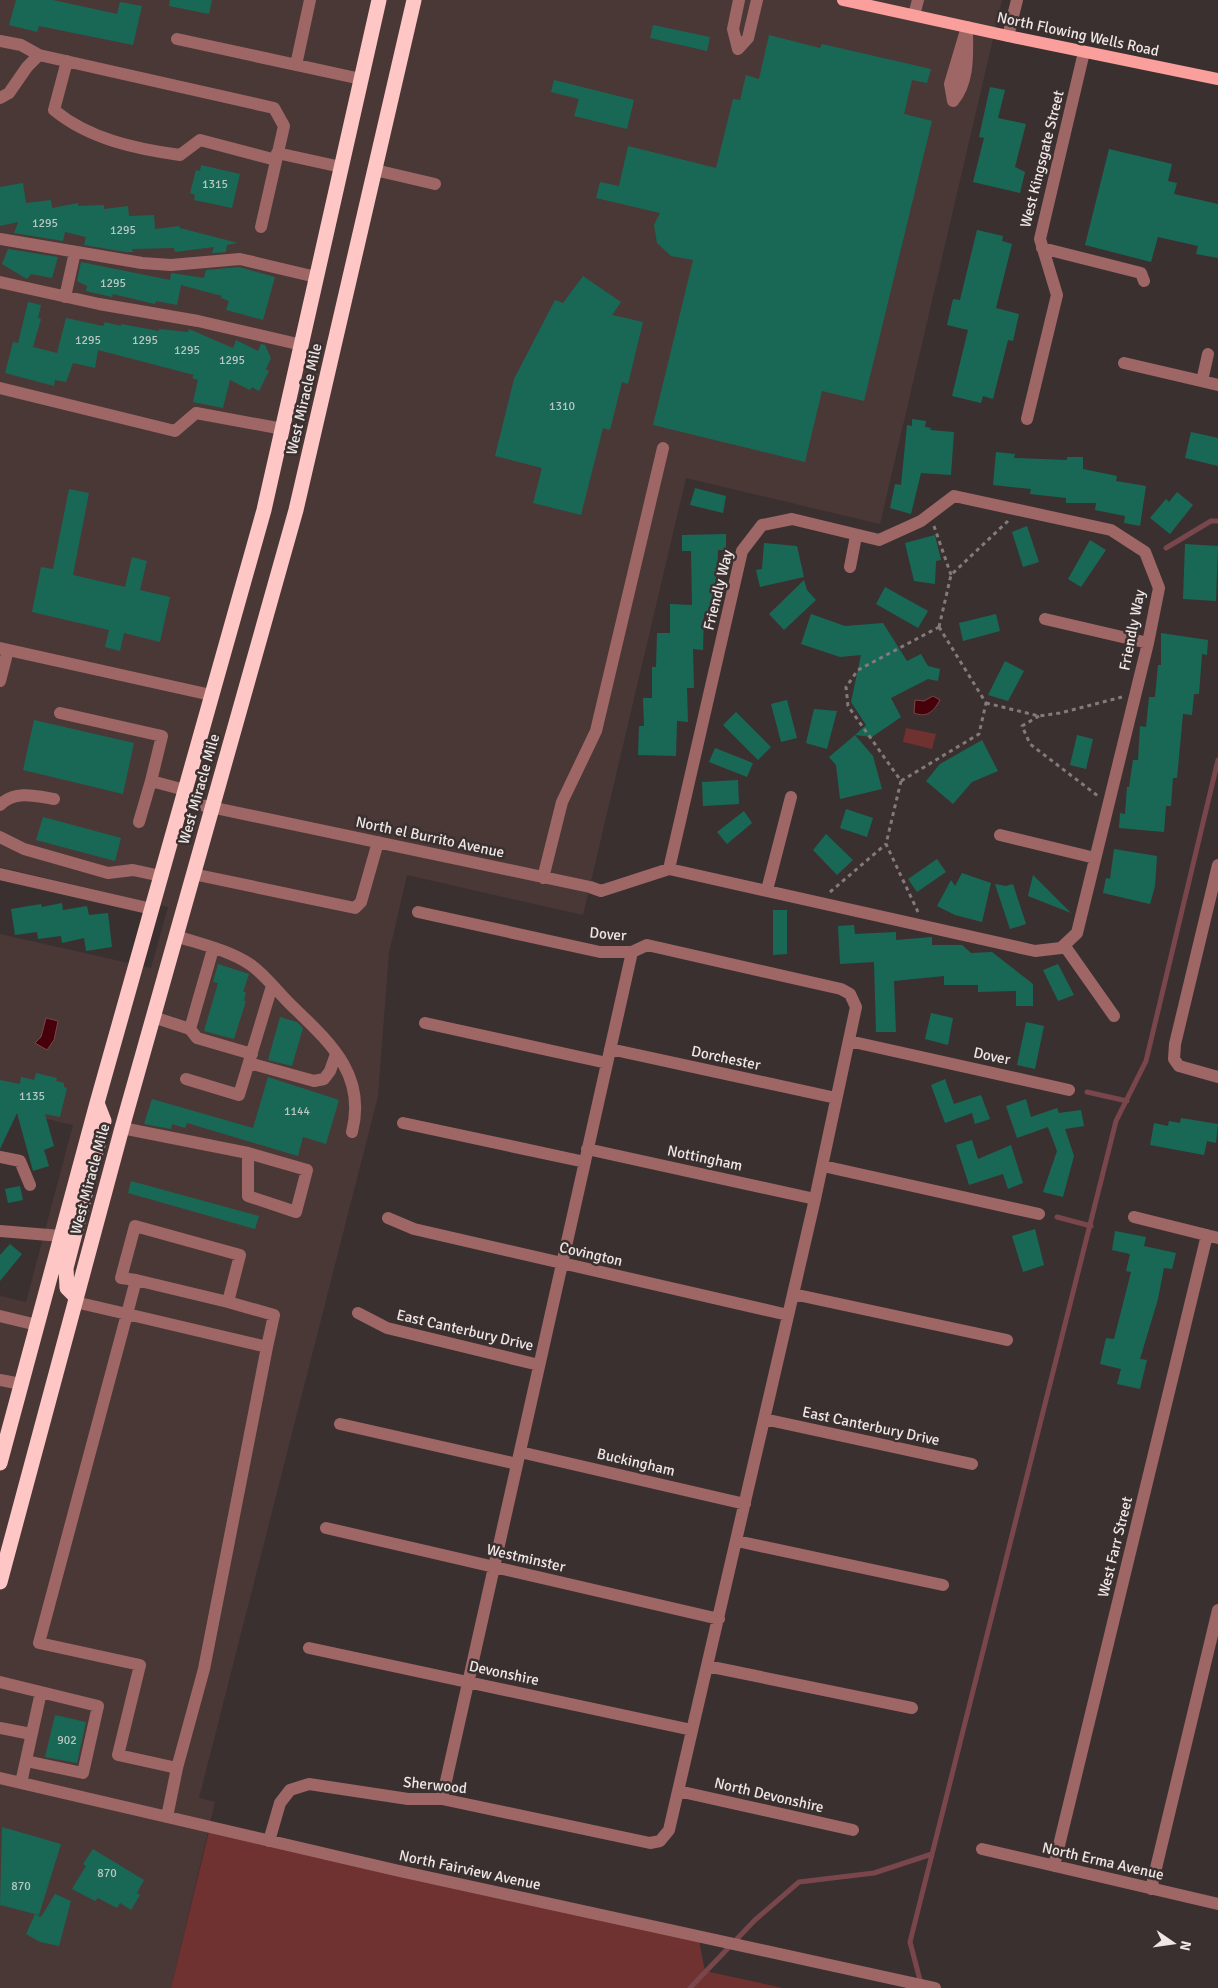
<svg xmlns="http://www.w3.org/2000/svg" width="1218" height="1988" font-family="Signika,sans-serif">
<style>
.built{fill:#4a3837}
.green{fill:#703131}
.water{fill:#47010a;stroke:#79464c}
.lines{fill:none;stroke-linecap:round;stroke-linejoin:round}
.stream{stroke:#79464c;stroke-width:5}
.building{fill:#196856}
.path{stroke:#837a79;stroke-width:3;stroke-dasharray:4 4;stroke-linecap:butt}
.minor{stroke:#9e6765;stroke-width:12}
.major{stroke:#fa9f9c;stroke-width:12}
.highway{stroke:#fec6c4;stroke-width:15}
.labels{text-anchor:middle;stroke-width:5;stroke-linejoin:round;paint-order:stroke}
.number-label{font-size:12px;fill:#b9c7c2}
.street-label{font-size:15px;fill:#eee7e6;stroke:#3b3030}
</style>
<rect width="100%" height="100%" fill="#3b3030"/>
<!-- built -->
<path class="built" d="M 0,0 L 1002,0 L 880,524 L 686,478 L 583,915 L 407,875 L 389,953 L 378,1096 L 199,1798 L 215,1802 L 171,1988 L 0,1988 L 0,1296 L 26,1302 L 73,1125 L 0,1108 L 0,934 L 151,968 L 168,907 L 0,867 Z"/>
<!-- green -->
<path class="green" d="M 906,728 L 936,734 L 932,749 L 903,742 Z
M 210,1827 L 698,1936 L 705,1971 L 783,1988 L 171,1988 Z"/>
<!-- water -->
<path class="water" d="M 933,696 L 940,700 C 933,712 927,718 914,713 L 915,700 L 924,701 Z
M 46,1018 L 58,1021 L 54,1040 L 47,1050 L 35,1043 L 41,1037 Z"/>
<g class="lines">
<!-- stream -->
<path class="stream" d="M 1166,548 L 1211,521 L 1218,521
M 1087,1092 L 1127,1101
M 1057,1217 L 1091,1226
M 921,1984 L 910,1942 L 1116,1121 L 1146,1061 L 1218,760
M 690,1988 L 755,1920 L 799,1882 L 874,1873 L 932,1854"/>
</g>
<!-- building -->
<path class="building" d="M 16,0 L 53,0 L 117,14 L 120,2 L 142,6 L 133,45 L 39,26 L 37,32 L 9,25 Z
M 170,0 L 212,0 L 209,14 L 169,6 Z
M 653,25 L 710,37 L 707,51 L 650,38 Z
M 769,35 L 820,48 L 822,44 L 931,69 L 927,83 L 912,80 L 904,114 L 932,121 L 864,401 L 822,391 L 805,462 L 653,425 L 693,260 L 671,256 L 657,243 L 654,225 L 660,213 L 596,198 L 600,182 L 619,186 L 628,146 L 716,168 L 733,99 L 740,100 L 746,75 L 759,79 Z
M 554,80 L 634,100 L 627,129 L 574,116 L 579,99 L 551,92 Z
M 990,87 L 1005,90 L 998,118 L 1026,124 L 1015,167 L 1025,172 L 1020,193 L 973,182 L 984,138 L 979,137 Z
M 1109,149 L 1172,164 L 1168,181 L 1177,183 L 1174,194 L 1218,204 L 1218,258 L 1196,254 L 1198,246 L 1158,237 L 1151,262 L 1085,245 Z
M 201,165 L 240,174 L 232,208 L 194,200 L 195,195 L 190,193 L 196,170 L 200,171 Z
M 23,183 L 26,203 L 51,200 L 52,208 L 78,203 L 78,206 L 104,205 L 104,209 L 128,206 L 129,216 L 154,215 L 155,229 L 179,226 L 180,228 L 238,243 L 227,245 L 226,252 L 212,253 L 214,247 L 175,252 L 174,248 L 132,249 L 133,252 L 126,252 L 84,245 L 86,237 L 65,232 L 63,241 L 14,233 L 18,222 L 0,226 L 0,187 Z
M 977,230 L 1003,236 L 1002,241 L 1012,244 L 996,308 L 1019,314 L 1013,341 L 1008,340 L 993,399 L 983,396 L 981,403 L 952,396 L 968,330 L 947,325 L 953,299 L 960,300 Z
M 8,249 L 58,257 L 52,278 L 31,274 L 27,279 L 2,264 Z
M 81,262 L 170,280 L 171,273 L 204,278 L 206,270 L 239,267 L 275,277 L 263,320 L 226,310 L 229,301 L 221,298 L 222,296 L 181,285 L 177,305 L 156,301 L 155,304 L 113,294 L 112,297 L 86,291 L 87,286 L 77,281 Z
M 583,276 L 621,302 L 612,315 L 643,322 L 628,384 L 622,382 L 610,430 L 603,428 L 581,515 L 533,503 L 542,468 L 495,456 L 514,379 L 555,300 L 563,303 Z
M 28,302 L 41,305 L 38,318 L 41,319 L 33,347 L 57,353 L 66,318 L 103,326 L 105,322 L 121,326 L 121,324 L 159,331 L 159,329 L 188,332 L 189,329 L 233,348 L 236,340 L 258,351 L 261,344 L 265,345 L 271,358 L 266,369 L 269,371 L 259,391 L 252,387 L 250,390 L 230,380 L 223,408 L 193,402 L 198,380 L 192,378 L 194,375 L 98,350 L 95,368 L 73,363 L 66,382 L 55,380 L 54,386 L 5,373 L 13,342 L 18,343 Z
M 912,419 L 926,421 L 925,427 L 931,428 L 930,430 L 954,432 L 951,475 L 921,473 L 911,514 L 890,508 L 895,484 L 901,485 L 907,425 L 912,426 Z
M 1191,432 L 1218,438 L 1218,466 L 1185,458 Z
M 996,452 L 1015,454 L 1014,458 L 1067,460 L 1067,457 L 1083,457 L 1083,469 L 1117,476 L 1116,481 L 1146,486 L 1140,526 L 1124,523 L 1125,516 L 1095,510 L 1096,503 L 1066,503 L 1066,498 L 1030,494 L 1031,489 L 993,485 Z
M 695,488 L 726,496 L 723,513 L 690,505 Z
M 69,489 L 89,493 L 73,575 L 125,587 L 132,557 L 147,561 L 140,590 L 170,597 L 160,642 L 124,633 L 120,651 L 105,647 L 109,630 L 32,612 L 41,567 L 53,569 Z
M 1177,492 L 1193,505 L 1170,534 L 1150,518 L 1166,499 L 1169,502 Z
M 1027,526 L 1039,562 L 1023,567 L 1012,532 Z
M 726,534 L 726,550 L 718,550 L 717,586 L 713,586 L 712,615 L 704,614 L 703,650 L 693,649 L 694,688 L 687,688 L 688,722 L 677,721 L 676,756 L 638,755 L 639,726 L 644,726 L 643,698 L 652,698 L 652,667 L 656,667 L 657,633 L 670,633 L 670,604 L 692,605 L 691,551 L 682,551 L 682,535 Z
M 935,535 L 941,560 L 936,561 L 935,584 L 914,581 L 905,543 Z
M 1090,540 L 1106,550 L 1081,587 L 1068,579 Z
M 764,543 L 797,546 L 804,577 L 760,587 L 756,570 L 762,569 Z
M 1185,544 L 1218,546 L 1216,601 L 1183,599 Z
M 804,580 L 807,590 L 816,600 L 784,630 L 769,614 Z
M 885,587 L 928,611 L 918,628 L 876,604 Z
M 811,614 L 845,626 L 883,623 L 907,661 L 921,654 L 928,666 L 940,669 L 938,681 L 928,679 L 891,698 L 901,717 L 872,737 L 855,735 L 866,725 L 851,702 L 861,655 L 840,657 L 801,644 Z
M 996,614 L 1000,631 L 963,641 L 959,623 Z
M 1161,633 L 1208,640 L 1207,655 L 1202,654 L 1199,694 L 1194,694 L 1192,715 L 1183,714 L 1177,778 L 1173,778 L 1171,806 L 1166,806 L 1164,832 L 1119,828 L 1120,813 L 1125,814 L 1127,787 L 1129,787 L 1133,760 L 1138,760 L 1140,726 L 1146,727 L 1149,697 L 1155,697 L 1158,665 L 1161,665 Z
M 1005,661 L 1024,671 L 1008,701 L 988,695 Z
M 787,700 L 797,738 L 781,742 L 771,704 Z
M 814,709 L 837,711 L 827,749 L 806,743 Z
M 736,712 L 771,747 L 758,760 L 723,725 Z
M 34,720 L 134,743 L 123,794 L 23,770 Z
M 855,735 L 873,756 L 882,789 L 840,799 L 836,765 L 829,757 Z
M 1077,735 L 1093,739 L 1086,769 L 1070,765 Z
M 982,740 L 998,771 L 972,782 L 953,804 L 926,781 L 940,764 Z
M 715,748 L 753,763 L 747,777 L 709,762 Z
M 738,780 L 739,804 L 703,806 L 702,782 Z
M 846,809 L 873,818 L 867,837 L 840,828 Z
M 744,811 L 752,823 L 727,844 L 717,832 Z
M 43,817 L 121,838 L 115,861 L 36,840 Z
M 826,834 L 853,860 L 837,875 L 813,850 Z
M 1114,849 L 1157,856 L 1155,886 L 1150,904 L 1103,893 L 1106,878 L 1110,879 Z
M 937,859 L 946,872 L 917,892 L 908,879 Z
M 962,873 L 991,883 L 982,922 L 955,915 L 937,906 L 951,880 L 955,886 Z
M 1033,875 L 1071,913 L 1028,896 Z
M 995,884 L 1006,886 L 1013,884 L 1026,924 L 1010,929 Z
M 62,903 L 63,910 L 87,906 L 89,915 L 108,913 L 112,947 L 86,951 L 84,938 L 62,943 L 61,936 L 38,939 L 37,932 L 15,935 L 11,909 L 41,904 L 42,907 Z
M 773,910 L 787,910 L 787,954 L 773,955 Z
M 854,925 L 855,934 L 896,932 L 896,940 L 932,937 L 932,945 L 962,945 L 971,953 L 992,952 L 1033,984 L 1033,1006 L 1016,1006 L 1016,991 L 978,992 L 978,985 L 944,985 L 944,976 L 894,981 L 896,1032 L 876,1032 L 874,962 L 840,964 L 838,926 Z
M 218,964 L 249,974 L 243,992 L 246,992 L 244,1001 L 246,1001 L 234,1039 L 204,1031 L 218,983 L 213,982 Z
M 1058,964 L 1074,995 L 1058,1001 L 1043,970 Z
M 931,1013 L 953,1018 L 948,1045 L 925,1039 Z
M 280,1017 L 297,1022 L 303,1028 L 292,1066 L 268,1060 Z
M 1026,1022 L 1044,1026 L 1035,1069 L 1017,1065 Z
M 36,1073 L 57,1078 L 56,1081 L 64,1083 L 64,1087 L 67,1088 L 60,1117 L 45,1114 L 54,1146 L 44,1150 L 49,1166 L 33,1171 L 17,1113 L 0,1149 L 0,1080 L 20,1084 L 21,1077 L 34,1080 Z
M 268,1077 L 339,1100 L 326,1144 L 303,1137 L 298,1156 L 187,1123 L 185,1128 L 172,1124 L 171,1129 L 144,1124 L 152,1099 L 253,1128 Z
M 945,1079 L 954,1104 L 981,1095 L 990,1119 L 975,1124 L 972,1113 L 945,1123 L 931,1085 Z
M 1026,1099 L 1031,1117 L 1057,1108 L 1059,1113 L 1081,1110 L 1084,1126 L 1065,1129 L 1074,1156 L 1063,1197 L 1043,1192 L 1057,1151 L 1048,1127 L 1017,1138 L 1006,1106 Z
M 1181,1118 L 1218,1124 L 1216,1143 L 1207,1141 L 1204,1155 L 1150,1145 L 1154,1123 L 1168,1126 L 1169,1121 L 1180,1123 Z
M 972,1140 L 978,1159 L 1011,1145 L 1023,1183 L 1008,1189 L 1003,1174 L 969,1185 L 956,1145 Z
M 131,1181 L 259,1216 L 255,1229 L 128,1193 Z
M 20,1186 L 23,1200 L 8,1203 L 5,1189 Z
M 1035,1229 L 1044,1265 L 1023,1272 L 1012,1236 Z
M 1115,1231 L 1146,1237 L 1144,1246 L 1176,1253 L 1172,1269 L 1164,1268 L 1158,1299 L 1140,1359 L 1147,1360 L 1140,1389 L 1117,1384 L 1121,1369 L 1100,1364 L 1106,1338 L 1114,1339 L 1131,1272 L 1126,1271 L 1130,1254 L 1112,1250 Z
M 10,1244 L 22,1254 L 0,1281 L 0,1255 Z
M 55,1715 L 86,1722 L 77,1763 L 45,1757 Z
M 2,1827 L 61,1844 L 39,1915 L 0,1905 Z
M 93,1849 L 144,1880 L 137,1893 L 140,1895 L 131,1910 L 120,1903 L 117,1908 L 98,1898 L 95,1901 L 72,1889 L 86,1866 L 83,1864 Z
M 55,1894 L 71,1901 L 59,1946 L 40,1942 L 26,1934 L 35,1914 L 41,1917 Z"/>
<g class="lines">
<!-- path -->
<path class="path" d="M 934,526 L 951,575
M 939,627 L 986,703 L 979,734 L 901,781 L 848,706 L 846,687 L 858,670 Z
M 939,627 L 951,575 L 1008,521
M 986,703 L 1039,716 L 1060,713 L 1122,697
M 1039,716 L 1022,726 L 1030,744 L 1098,796
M 901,781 L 886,844 L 918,912
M 830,892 L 886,844"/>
<!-- minor -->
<path class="minor" d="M 739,0 L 733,29 L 738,49 L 748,38 L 757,0
M 914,15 L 918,0
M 967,27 C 967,52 970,81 953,101 L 950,84 Z
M 1008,36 L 1017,0
M 177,39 L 361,79
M 0,41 L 21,45 L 39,55 L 274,108 L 284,126 L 261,227
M 67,61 L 54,110 C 89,139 136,149 180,155 L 200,140 L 276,160
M 296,65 L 310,0
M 0,98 L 9,93 L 27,67 L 39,55
M 277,153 L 341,167
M 375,170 L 435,184
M 0,239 L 142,263 L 171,265 L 240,259 L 316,277
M 1042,248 L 1141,273 L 1144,281
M 0,282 L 99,304 L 198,321 L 302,345
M 65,297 L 75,252
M 1124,363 L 1218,385
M 1202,381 L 1208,354
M 0,388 L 175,431 L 196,413 L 283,429
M 1027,419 L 1057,295 L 1040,239 L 1084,52
M 954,496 L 1111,530 L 1145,552 L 1159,588 L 1148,643 L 1077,933 L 1061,948 L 1035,951 L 669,869 L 742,551 L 762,525 L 792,519 L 879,540 L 921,521 Z
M 850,567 L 856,536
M 1045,619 L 1148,643
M 0,648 L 211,695
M 0,681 L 8,650
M 60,713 L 162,736 L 151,781 L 185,790
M 182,801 L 590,887 L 601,891 L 669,869
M 0,805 C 15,790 36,796 54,799
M 139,822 L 151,781
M 1000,835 L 1095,858
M 0,837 L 24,849 L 108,873 L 133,870 L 161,876
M 1218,865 L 1175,1044 L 1174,1059 L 1179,1066 L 1218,1077
M 0,874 L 152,909
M 193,874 L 355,908 L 361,902 L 378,842
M 543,878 L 562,802 L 596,731 L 663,448
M 767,890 L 791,797
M 176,936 C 200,944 229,950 251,965 C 265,975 277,991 289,1003 C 328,1041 367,1073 352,1132
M 1064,945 L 1114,1016
M 153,1017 L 190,1029 L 197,1038 L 252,1054
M 425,1023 L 607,1063
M 190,1029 L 213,949
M 849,1041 L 1069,1090
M 610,1049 L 836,1098
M 249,1063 L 314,1081 L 324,1079 L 330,1071 L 336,1054
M 186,1079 L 239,1095 L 272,986
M 403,1123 L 585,1162
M 122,1128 L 248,1153
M 587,1149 L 815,1199
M 248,1153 L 307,1170 L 296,1212 L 248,1196 Z
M 0,1157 L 20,1161 L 30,1185
M 823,1166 L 1039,1214
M 1134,1217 L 1218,1238
M 388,1218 L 414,1229 L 788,1315
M 0,1231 L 61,1236
M 136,1280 L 228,1302
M 793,1294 L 1007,1340
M 75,1302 L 127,1314 L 136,1280 L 121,1278 L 135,1226 L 240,1255 L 228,1302 L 274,1315 L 267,1347 L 127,1314 L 39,1643 L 140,1665 L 118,1755 L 177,1768
M 358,1313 L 387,1328 L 539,1365
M 0,1316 L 37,1325
M 0,1380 L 21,1384
M 764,1419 L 972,1464
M 340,1424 L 517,1464
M 520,1452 L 745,1504
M 326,1528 L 719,1619
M 737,1541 L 943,1585
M 309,1648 L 692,1730
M 707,1666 L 912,1708
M 0,1682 L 98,1706 L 83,1773 L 26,1761
M 0,1728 L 31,1734
M 0,1778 L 395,1870 L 935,1988
M 21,1783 L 41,1692
M 678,1791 L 853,1830
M 442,1799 L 632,952
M 167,1817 L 177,1768 L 204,1669 L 267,1347
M 269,1841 L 280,1803 L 290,1790 L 309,1784 L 408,1799 L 442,1799 L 650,1843 L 660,1841 L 669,1830 L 815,1199 L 856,1007 L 850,994 L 841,989 L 647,945 L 632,952 L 600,952 L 418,912
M 982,1849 L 1218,1904
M 1054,1866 L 1207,1235
M 1151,1889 L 1218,1610"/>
<!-- major -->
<path class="major" d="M 843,0 L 1008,36 L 1218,79"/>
<!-- highway -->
<path class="highway" d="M 76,1297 L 67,1288 L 66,1268 L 104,1121 L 97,1103
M 0,1463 L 97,1103 L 264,510 L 379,0
M 0,1582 L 122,1128 L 296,510 L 414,0"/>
</g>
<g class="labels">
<!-- number labels -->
<g class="number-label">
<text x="215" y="188">1315</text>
<text x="45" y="227">1295</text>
<text x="123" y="234">1295</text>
<text x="113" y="287">1295</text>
<text x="88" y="344">1295</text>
<text x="145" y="344">1295</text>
<text x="187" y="354">1295</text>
<text x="232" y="364">1295</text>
<text x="562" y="410">1310</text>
<text x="32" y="1100">1135</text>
<text x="297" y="1115">1144</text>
<text x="67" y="1744">902</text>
<text x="107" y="1877">870</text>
<text x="21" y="1890">870</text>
</g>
<!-- street labels -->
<g class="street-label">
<text transform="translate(1078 34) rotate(12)" y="5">North Flowing Wells Road</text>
<text transform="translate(1042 159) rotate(-76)" y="5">West Kingsgate Street</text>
<text transform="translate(304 399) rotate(-77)" y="5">West Miracle Mile</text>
<text transform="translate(718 590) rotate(-76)" y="5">Friendly Way</text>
<text transform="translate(1132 630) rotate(-79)" y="5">Friendly Way</text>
<text transform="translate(199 789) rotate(-74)" y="5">West Miracle Mile</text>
<text transform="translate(430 837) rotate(12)" y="5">North el Burrito Avenue</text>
<text transform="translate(608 934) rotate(5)" y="5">Dover</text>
<text transform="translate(992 1056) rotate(12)" y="5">Dover</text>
<text transform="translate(726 1058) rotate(12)" y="5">Dorchester</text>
<text transform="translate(705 1158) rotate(12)" y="5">Nottingham</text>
<text transform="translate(90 1179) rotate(-75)" y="5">West Miracle Mile</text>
<text transform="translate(591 1254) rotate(13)" y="5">Covington</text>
<text transform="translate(465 1330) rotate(13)" y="5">East Canterbury Drive</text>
<text transform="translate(871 1426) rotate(12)" y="5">East Canterbury Drive</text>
<text transform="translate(636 1462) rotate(13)" y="5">Buckingham</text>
<text transform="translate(1115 1547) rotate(-76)" y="5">West Farr Street</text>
<text transform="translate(526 1558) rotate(13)" y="5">Westminster</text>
<text transform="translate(504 1673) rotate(12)" y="5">Devonshire</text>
<text transform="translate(435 1785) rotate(6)" y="5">Sherwood</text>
<text transform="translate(769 1795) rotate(13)" y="5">North Devonshire</text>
<text transform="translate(1103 1861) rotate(13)" y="5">North Erma Avenue</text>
<text transform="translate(470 1870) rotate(12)" y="5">North Fairview Avenue</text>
</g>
</g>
<!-- north arrow -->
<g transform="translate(1173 1943) rotate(103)" stroke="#3b3030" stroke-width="4" paint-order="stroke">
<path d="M0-4L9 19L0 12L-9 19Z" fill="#eee7e6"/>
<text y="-8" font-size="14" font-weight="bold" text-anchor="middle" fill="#eee7e6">N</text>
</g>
</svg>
